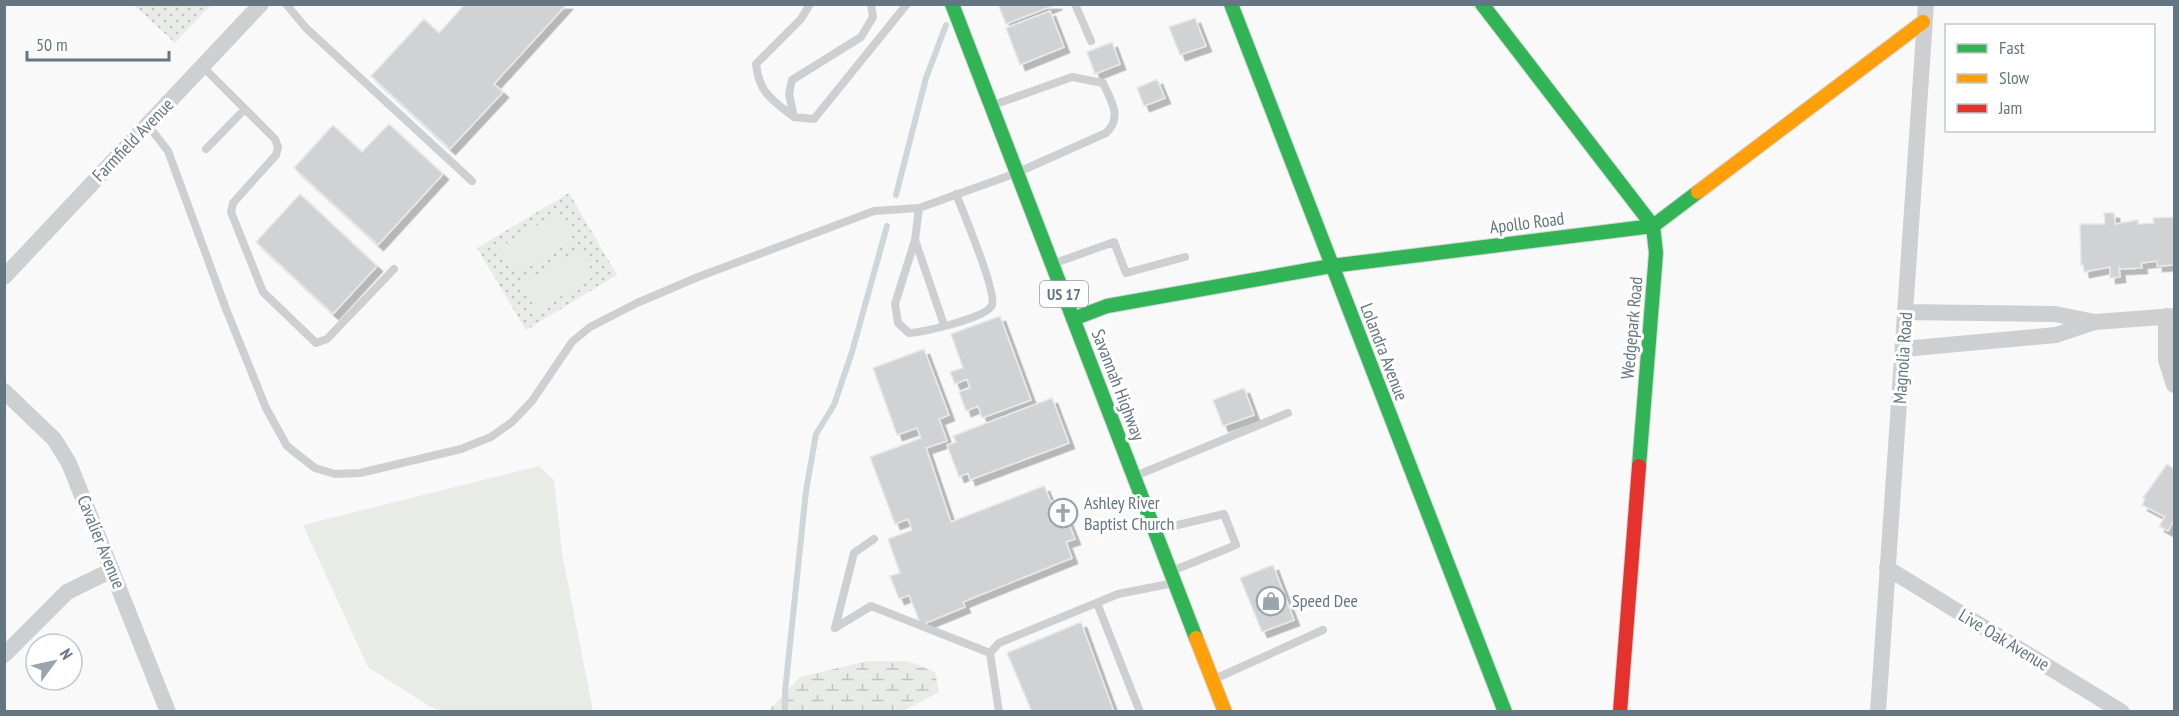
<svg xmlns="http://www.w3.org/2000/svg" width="2179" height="716" font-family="'PT Sans Narrow',sans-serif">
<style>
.wetland{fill:url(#wetland-marsh)}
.park{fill:url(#park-dots)}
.garden{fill:#e8ebe6}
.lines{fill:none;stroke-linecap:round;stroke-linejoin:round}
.stream{stroke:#ced6d9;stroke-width:6}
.building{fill:#d0d2d3;stroke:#e8e8e8;stroke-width:1.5;filter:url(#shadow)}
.fast-casing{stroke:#d5d6d7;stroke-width:16}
.slow-casing{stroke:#d5d6d7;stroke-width:16}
.jam-casing{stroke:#d5d6d7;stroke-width:16}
.lane{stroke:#cecfd0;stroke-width:8}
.street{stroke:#cecfd0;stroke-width:16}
.fast{stroke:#30b455;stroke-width:14}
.slow{stroke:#ff9f0a;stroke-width:14}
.jam{stroke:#e5322d;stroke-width:14}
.labels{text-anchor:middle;stroke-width:6;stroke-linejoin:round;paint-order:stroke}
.shield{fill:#fff;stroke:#939fa8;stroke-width:1.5}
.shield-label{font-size:16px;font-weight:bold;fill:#657683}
.street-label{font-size:18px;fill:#657683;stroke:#fff}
.poi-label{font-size:18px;fill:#657683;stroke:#fff;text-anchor:start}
</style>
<defs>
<pattern id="wetland-marsh" width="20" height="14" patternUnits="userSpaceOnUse" patternTransform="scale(1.5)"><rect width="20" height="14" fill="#e8ebe6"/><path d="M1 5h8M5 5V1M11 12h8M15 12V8" fill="none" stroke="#c0c3c0"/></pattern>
<pattern id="park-dots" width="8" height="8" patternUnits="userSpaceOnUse" patternTransform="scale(1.5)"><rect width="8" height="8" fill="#e8ebe6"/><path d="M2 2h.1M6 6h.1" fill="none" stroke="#c0c3c0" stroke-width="1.8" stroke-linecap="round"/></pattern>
<filter id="shadow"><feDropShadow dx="5.5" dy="5.5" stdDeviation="0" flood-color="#0004"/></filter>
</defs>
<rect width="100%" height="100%" fill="#f9f9f9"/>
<!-- wetland -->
<path class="wetland" d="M 868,661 L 908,661 L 935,672 L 939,692 L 903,711 L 768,711 L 800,677 Z"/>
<!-- park -->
<path class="park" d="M 134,5 L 211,5 L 175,43 Z
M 569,193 L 617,275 L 526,330 L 477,248 Z"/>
<!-- garden -->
<path class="garden" d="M 557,213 L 574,240 L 516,275 L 499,248 Z
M 579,249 L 595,276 L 537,311 L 521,284 Z
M 539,466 L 554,480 L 562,553 L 593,711 L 443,712 L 429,706 L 368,667 L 303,525 Z"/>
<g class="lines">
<!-- stream -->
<path class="stream" d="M 896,195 L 926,78 L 946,25
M 785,712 L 785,692 L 806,491 L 816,434 L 834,405 L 852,352 L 887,226"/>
</g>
<!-- building -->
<path class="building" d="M 465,4 L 567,4 L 494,84 L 503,92 L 450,149 L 371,76 L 424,19 L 439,33 Z
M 998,4 L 1057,4 L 1006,24 Z
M 1050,11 L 1064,47 L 1020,65 L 1006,28 Z
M 1195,18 L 1206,46 L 1180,55 L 1169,27 Z
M 1112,42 L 1120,64 L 1095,74 L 1087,52 Z
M 1157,79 L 1165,98 L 1144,106 L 1137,88 Z
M 389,124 L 443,174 L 378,245 L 294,168 L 333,125 L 362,152 Z
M 300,194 L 377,266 L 333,314 L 256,242 Z
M 2104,213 L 2114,213 L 2115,224 L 2138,220 L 2138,224 L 2154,223 L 2153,218 L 2174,217 L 2174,265 L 2157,266 L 2157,261 L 2141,263 L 2142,268 L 2120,269 L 2119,267 L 2120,277 L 2110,278 L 2110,267 L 2084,272 L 2083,265 L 2081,265 L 2080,224 L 2105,224 Z
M 1000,316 L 1031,400 L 982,418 L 978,406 L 966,411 L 959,392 L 970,388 L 967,379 L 955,384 L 950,372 L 963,368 L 951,334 Z
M 924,349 L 949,415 L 939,419 L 947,441 L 926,448 L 951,522 L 1044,486 L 1051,502 L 1059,499 L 1075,539 L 1066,542 L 1072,558 L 963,602 L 965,607 L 921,625 L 909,595 L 899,599 L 890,576 L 900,573 L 888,539 L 912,530 L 908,519 L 895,524 L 870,457 L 921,438 L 917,428 L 897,435 L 873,368 Z
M 1244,388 L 1254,415 L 1223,426 L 1213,400 Z
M 1052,398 L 1069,443 L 970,480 L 968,473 L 959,477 L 947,445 L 956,442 L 953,436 Z
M 2167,464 L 2174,469 L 2174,526 L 2173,522 L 2168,531 L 2159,526 L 2165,517 L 2142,505 L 2145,499 L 2143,498 Z
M 1273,565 L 1294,620 L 1262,632 L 1240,578 Z
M 1081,622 L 1114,712 L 1032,712 L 1007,653 Z"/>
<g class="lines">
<!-- fast casing -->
<g class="fast-casing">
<path id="fast" d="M 952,4 L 1196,638
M 1231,4 L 1505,712
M 1482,4 L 1653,226 L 1656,253 L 1639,466
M 1073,319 L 1107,306 L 1331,266 L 1653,226 L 1698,192"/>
</g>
<!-- slow casing -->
<g class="slow-casing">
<path id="slow" d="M 1698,192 L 1923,22
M 1196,638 L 1225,712"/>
</g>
<!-- jam casing -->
<g class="jam-casing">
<path id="jam" d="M 1620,712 L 1639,466"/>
</g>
<!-- lane -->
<path class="lane" d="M 286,4 L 306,28 L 472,181
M 810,4 L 801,19 L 756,64 C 759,93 772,100 794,117 L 789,94 L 792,80 L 861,37 L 873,17 L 871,4
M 1075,4 L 1091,41
M 203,67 L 275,139 L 278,147 L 276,155 L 233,203 L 231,212 L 263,292 L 316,343 L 327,339 L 394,269
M 996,104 L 1072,77 L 1103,83 C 1111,101 1123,117 1106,133 L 1023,170
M 794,117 L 814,119 L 907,4
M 147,124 L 168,151 L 226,309 L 266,408 L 287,446 L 315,468 L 335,474 L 360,473 L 461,449 L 491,437 L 512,422 L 532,401 L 572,342 L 590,327 L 637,303 L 698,277 L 874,211 L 919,208 L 1011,175
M 206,149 L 245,109
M 919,208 L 915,240 L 895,304 L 898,323 L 909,333 C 924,332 987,318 992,305 C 997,293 963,211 956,194
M 915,240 L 944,325
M 1058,262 L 1114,242 L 1126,273 L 1185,257
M 1140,474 L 1288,413
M 1161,529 L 1224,514 L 1236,545 L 1177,569
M 874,539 L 854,553 L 835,628 L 871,606 L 990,653
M 1097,603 L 1140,712
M 1219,677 L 1323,630
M 999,712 L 990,653 L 999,643 L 1118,594 L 1169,584"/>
<!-- street -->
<path class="street" d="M 4,277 L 261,4
M 2166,316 L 2166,360 L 2174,385
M 2095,322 L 2174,316
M 1903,349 L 2056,335 L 2095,322 L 2055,314 L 1906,312
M 4,391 L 54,439 L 69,463 L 168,712
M 1887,568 L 2122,712
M 4,655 L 67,592 L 112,570
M 1878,712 L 1926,4"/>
<!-- fast -->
<use href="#fast" class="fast"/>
<!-- slow -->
<use href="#slow" class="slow"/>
<!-- jam -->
<use href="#jam" class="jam"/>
</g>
<!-- icons -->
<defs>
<g id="church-ring" transform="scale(1.5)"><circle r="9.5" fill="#fff" stroke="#99a4ac" stroke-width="1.5"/><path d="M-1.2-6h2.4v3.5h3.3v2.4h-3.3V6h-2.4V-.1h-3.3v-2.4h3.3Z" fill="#99a4ac"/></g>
<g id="shop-ring" transform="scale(1.5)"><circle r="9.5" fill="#fff" stroke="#99a4ac" stroke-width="1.5"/><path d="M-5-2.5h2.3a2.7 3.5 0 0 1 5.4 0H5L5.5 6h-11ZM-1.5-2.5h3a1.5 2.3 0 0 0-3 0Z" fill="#99a4ac"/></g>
</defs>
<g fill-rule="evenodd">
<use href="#church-ring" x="1063" y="513"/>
<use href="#shop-ring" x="1271" y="601"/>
</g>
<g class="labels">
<!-- shield labels -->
<rect class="shield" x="1040" y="281" width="48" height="26" rx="4.5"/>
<g class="shield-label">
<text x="1064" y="300">US 17</text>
</g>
<!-- street labels -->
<g class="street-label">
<text transform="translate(133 140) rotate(-46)" y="6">Farmfield Avenue</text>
<text transform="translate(1527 223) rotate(-7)" y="6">Apollo Road</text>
<text transform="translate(1632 328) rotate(-85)" y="6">Wedgepark Road</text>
<text transform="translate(1384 352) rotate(69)" y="6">Lolandra Avenue</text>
<text transform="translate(1903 358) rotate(-86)" y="6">Magnolia Road</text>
<text transform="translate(1118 385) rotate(69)" y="6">Savannah Highway</text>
<text transform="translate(101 542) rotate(68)" y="6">Cavalier Avenue</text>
<text transform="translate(2004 640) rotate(31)" y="6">Live Oak Avenue</text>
</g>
<!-- poi labels -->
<g class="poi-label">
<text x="1084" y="509">Ashley River<tspan x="1084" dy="21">Baptist Church</tspan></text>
<text x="1292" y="607">Speed Dee</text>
</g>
</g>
<!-- border -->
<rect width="2179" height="716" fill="none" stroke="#657683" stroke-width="12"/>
<!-- legend -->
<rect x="1945" y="24" width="210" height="108" fill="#ffffff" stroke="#c1c8cd" stroke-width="1.5"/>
<rect x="1957" y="44" width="30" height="9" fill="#30b455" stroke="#c1c8cd" stroke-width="1.5"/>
<text x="1999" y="54" font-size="18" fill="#657683">Fast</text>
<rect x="1957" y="74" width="30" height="9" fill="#ff9f0a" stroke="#c1c8cd" stroke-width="1.5"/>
<text x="1999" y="84" font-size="18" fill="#657683">Slow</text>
<rect x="1957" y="104" width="30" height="9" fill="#e5322d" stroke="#c1c8cd" stroke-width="1.5"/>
<text x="1999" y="114" font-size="18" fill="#657683">Jam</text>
<!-- north arrow -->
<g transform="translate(54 662) rotate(57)"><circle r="28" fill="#ffffff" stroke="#c1c8cd" stroke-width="1.5"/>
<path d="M0-4.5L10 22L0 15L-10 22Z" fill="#99a4ac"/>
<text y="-9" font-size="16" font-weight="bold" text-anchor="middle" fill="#657683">N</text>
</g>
<!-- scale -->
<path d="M27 51v9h142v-9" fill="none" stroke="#657683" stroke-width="3"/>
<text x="36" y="51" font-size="18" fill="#657683" stroke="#ffffff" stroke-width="4.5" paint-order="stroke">50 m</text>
</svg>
